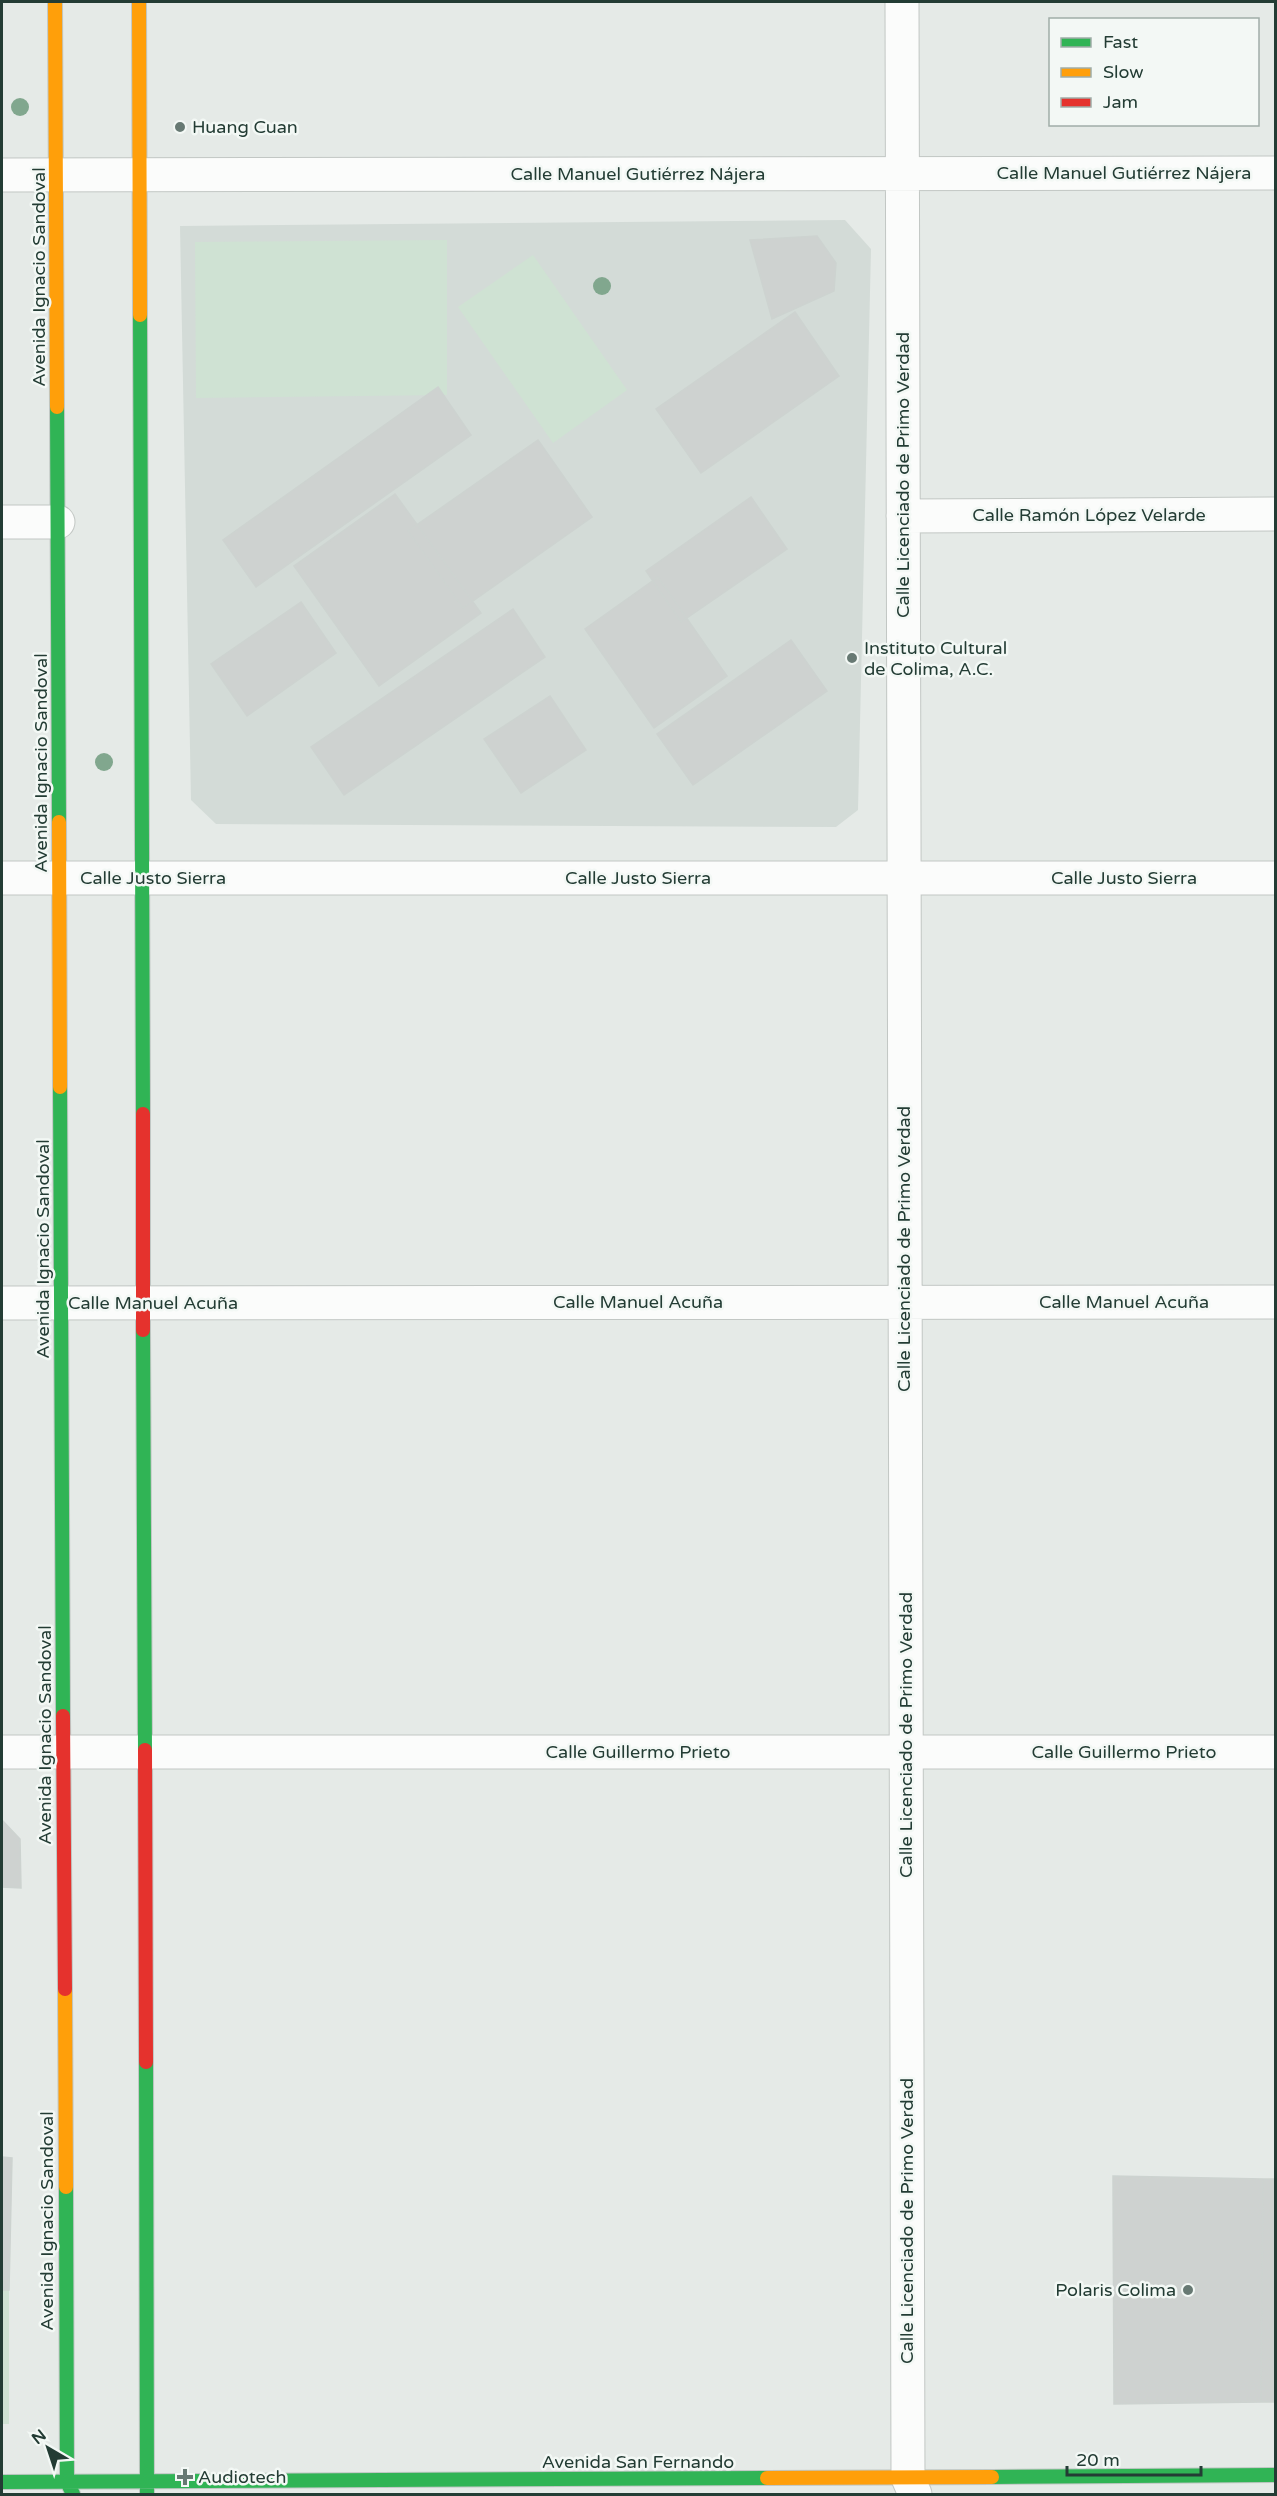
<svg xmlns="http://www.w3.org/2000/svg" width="1277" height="2496" font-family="'Varela Round',sans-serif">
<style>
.built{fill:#d3dbd7}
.green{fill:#cfe2d3}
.building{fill:#ced2d0;stroke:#cdd3d0;stroke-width:1.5}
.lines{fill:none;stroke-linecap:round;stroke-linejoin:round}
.street-casing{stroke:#c2c7c4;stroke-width:35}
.fast-casing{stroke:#c0c7c4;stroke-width:16}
.slow-casing{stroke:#c0c7c4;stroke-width:16}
.jam-casing{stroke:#c0c7c4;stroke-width:16}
.street{stroke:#fbfcfb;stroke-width:33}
.fast{stroke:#30b455;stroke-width:14}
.slow{stroke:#ff9f0a;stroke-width:14}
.jam{stroke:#e5322d;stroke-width:14}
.tree{fill:#81a78e}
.poi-dot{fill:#677973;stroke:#f3f8f5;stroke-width:2}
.labels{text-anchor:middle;stroke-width:5;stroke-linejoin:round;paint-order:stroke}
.poi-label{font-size:18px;fill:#233c34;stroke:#f3f8f5;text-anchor:start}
.street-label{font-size:18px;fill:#233c34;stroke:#f3f8f5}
</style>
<rect width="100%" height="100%" fill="#e5eae7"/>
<!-- built -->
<path class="built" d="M 845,220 L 871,249 L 858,810 L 836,827 L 216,824 L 191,800 L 180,226 Z"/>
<!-- green -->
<path class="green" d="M 447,240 L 447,395 L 196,398 L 195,242 Z
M 533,255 L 627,390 L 553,443 L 458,307 Z
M 2,2290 L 9,2290 L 9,2424 L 2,2424 Z"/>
<!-- building -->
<path class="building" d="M 817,236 L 836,263 L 834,291 L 772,319 L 750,240 Z
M 795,312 L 839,376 L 701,473 L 656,409 Z
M 438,387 L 471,435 L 256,587 L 223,540 Z
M 538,440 L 592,517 L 463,608 L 408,531 Z
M 395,494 L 481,613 L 379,686 L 294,566 Z
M 751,497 L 787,549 L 681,622 L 646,571 Z
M 658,577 L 727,676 L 654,728 L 585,629 Z
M 301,602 L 336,653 L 247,716 L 211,664 Z
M 513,609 L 545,657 L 344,795 L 311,747 Z
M 791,640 L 827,691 L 693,785 L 657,734 Z
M 550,696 L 586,750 L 521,793 L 484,739 Z
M 2,1820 L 20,1839 L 21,1888 L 2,1887 Z
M 2,2157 L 12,2158 L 9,2290 L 2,2290 Z
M 1113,2176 L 1263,2179 L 1261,2402 L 1114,2404 Z
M 1263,2179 L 1276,2179 L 1276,2402 L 1261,2402 Z"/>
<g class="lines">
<!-- street casing -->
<g class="street-casing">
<path id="street" d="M 902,2 L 908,2478 L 915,2494
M 2,175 L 1276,173
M 903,516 L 1276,514
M 2,522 L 58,522
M 2,878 L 1276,878
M 2,1303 L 1276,1302
M 2,1752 L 1276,1752"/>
</g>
<!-- fast casing -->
<g class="fast-casing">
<path id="fast" d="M 140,315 L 143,1114
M 57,407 L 59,822
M 60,1087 L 63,1716
M 143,1330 L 145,1750
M 146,2062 L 147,2494
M 66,2187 L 67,2482 L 73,2494
M 992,2477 L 1276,2475
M 2,2482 L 767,2478"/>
</g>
<!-- slow casing -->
<g class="slow-casing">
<path id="slow" d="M 55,2 L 57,407
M 139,2 L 140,315
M 59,822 L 60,1087
M 65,1989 L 66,2187
M 767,2478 L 992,2477"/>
</g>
<!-- jam casing -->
<g class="jam-casing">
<path id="jam" d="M 143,1114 L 143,1330
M 63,1716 L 65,1989
M 145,1750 L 146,2062"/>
</g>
<!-- street -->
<use href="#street" class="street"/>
<!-- fast -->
<use href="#fast" class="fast"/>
<!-- slow -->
<use href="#slow" class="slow"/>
<!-- jam -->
<use href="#jam" class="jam"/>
</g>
<!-- trees -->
<g class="tree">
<circle cx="20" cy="107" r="9"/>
<circle cx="602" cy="286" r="9"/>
<circle cx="104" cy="762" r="9"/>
</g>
<!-- markers -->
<g class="poi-dot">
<circle cx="180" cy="127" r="6"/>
<circle cx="852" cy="658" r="6"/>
<circle cx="1188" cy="2290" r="6"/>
<path d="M182 2468h6v6h6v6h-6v6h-6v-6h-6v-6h6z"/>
</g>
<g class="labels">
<!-- poi labels -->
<g class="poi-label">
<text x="192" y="133">Huang Cuan</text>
<text x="864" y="654">Instituto Cultural<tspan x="864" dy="21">de Colima, A.C.</tspan></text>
<text x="1176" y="2296" text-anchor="end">Polaris Colima</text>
<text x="198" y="2483">Audiotech</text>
</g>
<!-- street labels -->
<g class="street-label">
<text x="1124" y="179">Calle Manuel Gutiérrez Nájera</text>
<text x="638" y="180">Calle Manuel Gutiérrez Nájera</text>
<text transform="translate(39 277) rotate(-90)" y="6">Avenida Ignacio Sandoval</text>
<text transform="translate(903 475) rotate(-90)" y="6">Calle Licenciado de Primo Verdad</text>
<text x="1089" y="521">Calle Ramón López Velarde</text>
<text transform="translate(41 763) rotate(-90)" y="6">Avenida Ignacio Sandoval</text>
<text x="153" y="884">Calle Justo Sierra</text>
<text x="638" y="884">Calle Justo Sierra</text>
<text x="1124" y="884">Calle Justo Sierra</text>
<text transform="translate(43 1249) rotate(-90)" y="6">Avenida Ignacio Sandoval</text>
<text transform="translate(904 1249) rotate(-90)" y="6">Calle Licenciado de Primo Verdad</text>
<text x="638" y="1308">Calle Manuel Acuña</text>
<text x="1124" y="1308">Calle Manuel Acuña</text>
<text x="153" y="1309">Calle Manuel Acuña</text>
<text transform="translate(45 1735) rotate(-90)" y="6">Avenida Ignacio Sandoval</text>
<text transform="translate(906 1735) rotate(-90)" y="6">Calle Licenciado de Primo Verdad</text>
<text x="638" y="1758">Calle Guillermo Prieto</text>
<text x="1124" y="1758">Calle Guillermo Prieto</text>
<text transform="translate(47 2221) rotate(-90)" y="6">Avenida Ignacio Sandoval</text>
<text transform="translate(907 2221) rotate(-90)" y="6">Calle Licenciado de Primo Verdad</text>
<text x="638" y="2468">Avenida San Fernando</text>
</g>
</g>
<!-- border -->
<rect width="1277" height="2496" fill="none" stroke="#233c34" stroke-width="6"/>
<!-- legend -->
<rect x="1049" y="18" width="210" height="108" fill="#f3f8f5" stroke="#a0ada8" stroke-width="1.5"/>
<rect x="1061" y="38" width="30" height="9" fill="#30b455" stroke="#a0ada8" stroke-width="1.5"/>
<text x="1103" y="48" font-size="18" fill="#233c34">Fast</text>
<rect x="1061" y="68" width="30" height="9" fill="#ff9f0a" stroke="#a0ada8" stroke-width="1.5"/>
<text x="1103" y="78" font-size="18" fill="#233c34">Slow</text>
<rect x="1061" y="98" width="30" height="9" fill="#e5322d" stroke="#a0ada8" stroke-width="1.5"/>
<text x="1103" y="108" font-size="18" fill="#233c34">Jam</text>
<!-- north arrow -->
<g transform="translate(48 2448) rotate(321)" stroke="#f3f8f5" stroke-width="4.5" paint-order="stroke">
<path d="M0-4.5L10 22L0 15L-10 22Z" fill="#233c34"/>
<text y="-9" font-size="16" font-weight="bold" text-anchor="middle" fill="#233c34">N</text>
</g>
<!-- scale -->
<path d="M1067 2466v9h134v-9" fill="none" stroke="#233c34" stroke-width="3"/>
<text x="1076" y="2466" font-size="18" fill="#233c34" stroke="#f3f8f5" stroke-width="4.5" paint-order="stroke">20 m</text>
</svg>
